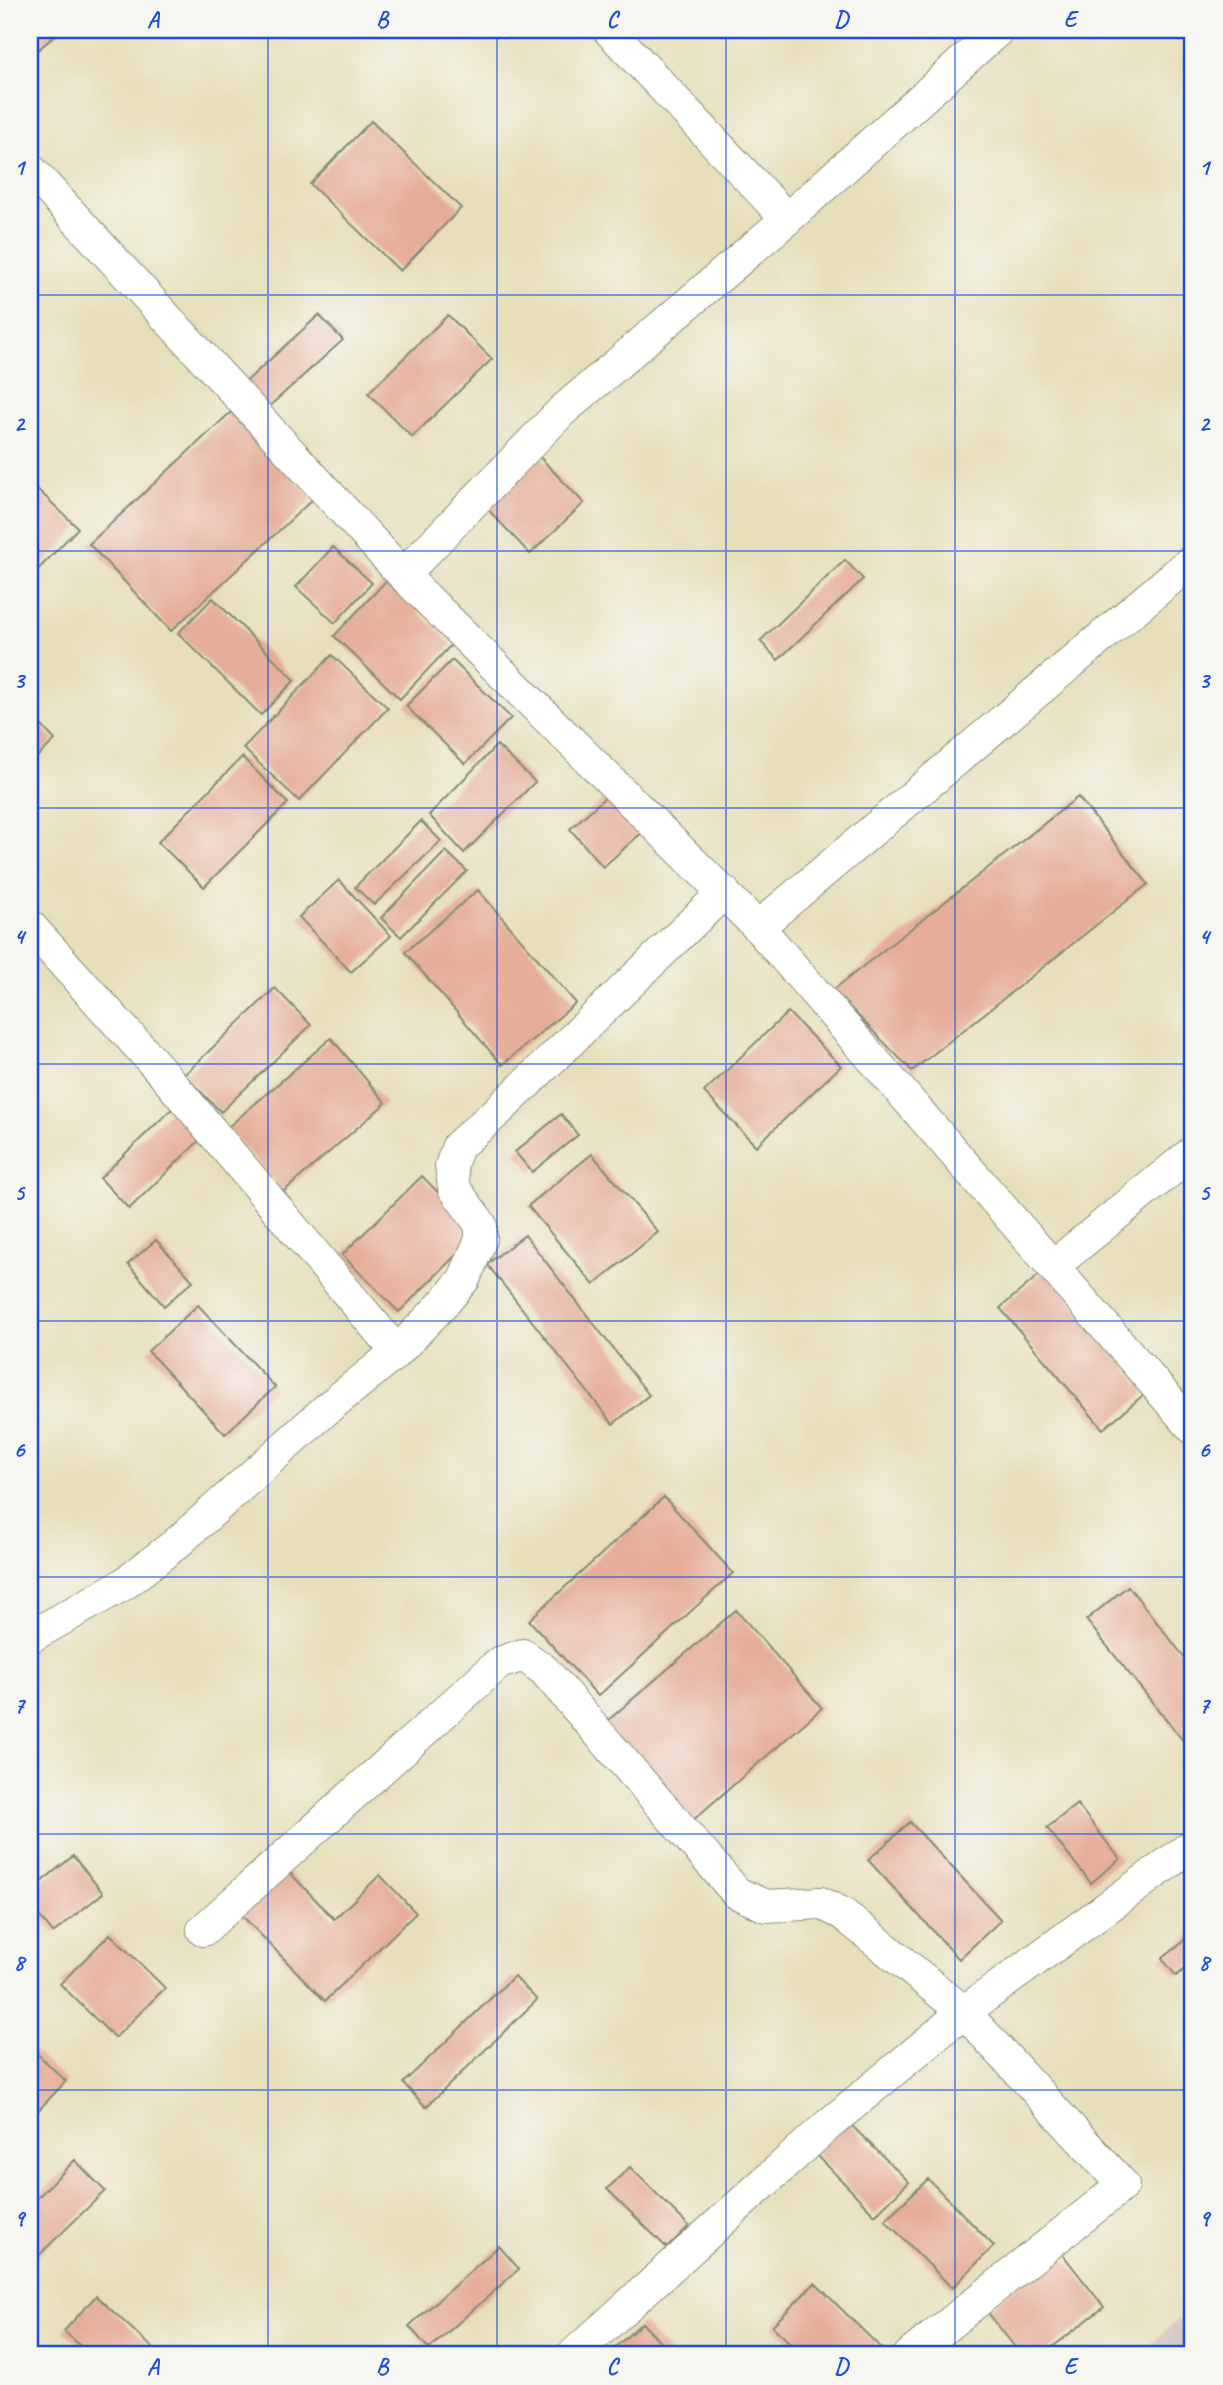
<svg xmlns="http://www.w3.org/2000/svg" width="1223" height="2385" font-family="Caveat,sans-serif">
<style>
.industrial{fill:#d1c0bc}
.building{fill:#e6ae99}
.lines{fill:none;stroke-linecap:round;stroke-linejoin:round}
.minor-casing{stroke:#838e77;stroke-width:34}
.minor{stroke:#fff;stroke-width:32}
.grid{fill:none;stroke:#1d4ed8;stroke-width:2;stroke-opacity:0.55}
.neatline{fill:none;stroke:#1d4ed8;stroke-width:2.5}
.grid-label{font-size:23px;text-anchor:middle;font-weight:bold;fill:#1d4ed8}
</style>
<rect width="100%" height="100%" fill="#f6f6f2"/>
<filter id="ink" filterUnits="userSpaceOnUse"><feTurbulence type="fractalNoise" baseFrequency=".0143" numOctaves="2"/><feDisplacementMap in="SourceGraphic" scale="14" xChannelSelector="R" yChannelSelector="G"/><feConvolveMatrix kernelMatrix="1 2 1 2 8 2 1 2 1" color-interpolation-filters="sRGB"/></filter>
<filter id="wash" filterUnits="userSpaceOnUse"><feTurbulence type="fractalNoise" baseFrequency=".00686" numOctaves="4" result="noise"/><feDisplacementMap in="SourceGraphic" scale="28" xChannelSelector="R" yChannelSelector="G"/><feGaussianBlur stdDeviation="1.57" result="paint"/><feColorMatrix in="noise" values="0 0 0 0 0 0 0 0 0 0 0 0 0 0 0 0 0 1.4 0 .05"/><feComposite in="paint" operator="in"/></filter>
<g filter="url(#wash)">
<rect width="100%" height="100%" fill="#e7dfba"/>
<!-- industrial -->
<path class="industrial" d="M 1193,2307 L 1193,2355 L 1137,2355 Z"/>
<g id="blocks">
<!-- building -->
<path class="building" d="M 30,30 L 62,30 L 35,52 L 30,46 Z
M 371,121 L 461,208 L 400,271 L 310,184 Z
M 319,315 L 343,340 L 265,410 L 242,385 Z
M 448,315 L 492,359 L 412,437 L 368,393 Z
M 231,412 L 313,499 L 171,631 L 89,544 Z
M 534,451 L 584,503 L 530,554 L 481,502 Z
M 30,482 L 78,528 L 30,578 Z
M 333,547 L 372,583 L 335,623 L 296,587 Z
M 845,560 L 863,579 L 778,660 L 760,641 Z
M 386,581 L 452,644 L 400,699 L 334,636 Z
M 213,598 L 295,680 L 261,715 L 178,633 Z
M 332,655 L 388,708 L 299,801 L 243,748 Z
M 452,660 L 511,718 L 465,764 L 406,706 Z
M 30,713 L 55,740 L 30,764 Z
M 497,745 L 535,782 L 464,853 L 429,815 Z
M 242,757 L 288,803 L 204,887 L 158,842 Z
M 621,783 L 655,821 L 603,867 L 570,829 Z
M 1078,797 L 1148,884 L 912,1071 L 833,990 Z
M 421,821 L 441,841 L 374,905 L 355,887 Z
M 446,851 L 467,871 L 401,937 L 381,918 Z
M 339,880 L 391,936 L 351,972 L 299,917 Z
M 478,890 L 576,1003 L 502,1065 L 405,952 Z
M 275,988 L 311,1025 L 221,1112 L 184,1075 Z
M 788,1012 L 841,1066 L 756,1146 L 704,1092 Z
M 331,1038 L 386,1103 L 283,1192 L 227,1128 Z
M 181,1100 L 210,1130 L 129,1209 L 100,1178 Z
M 561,1114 L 578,1135 L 532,1172 L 515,1152 Z
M 592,1154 L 658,1232 L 594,1285 L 528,1206 Z
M 422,1176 L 478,1233 L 399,1312 L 342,1255 Z
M 525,1235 L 649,1395 L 613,1424 L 487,1264 Z
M 156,1240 L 193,1281 L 164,1306 L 128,1264 Z
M 1045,1270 L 1147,1392 L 1103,1429 L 1000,1308 Z
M 198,1305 L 275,1387 L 225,1434 L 148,1351 Z
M 664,1497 L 733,1573 L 598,1696 L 529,1620 Z
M 1128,1586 L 1193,1668 L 1193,1753 L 1086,1620 Z
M 736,1610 L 822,1708 L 685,1827 L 598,1729 Z
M 1077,1804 L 1120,1859 L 1091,1883 L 1047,1828 Z
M 910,1822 L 1001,1920 L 959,1959 L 868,1860 Z
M 272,1854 L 334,1919 L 380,1875 L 416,1913 L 325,2001 L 226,1899 Z
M 73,1856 L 103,1893 L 53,1933 L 30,1904 L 30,1891 Z
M 1193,1933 L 1193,1963 L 1176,1976 L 1162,1958 Z
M 110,1934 L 165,1988 L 115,2038 L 60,1984 Z
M 514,1976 L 537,2000 L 426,2107 L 403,2083 Z
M 30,2047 L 66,2081 L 33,2116 L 30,2113 Z
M 847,2121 L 909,2182 L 875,2215 L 815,2153 Z
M 75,2160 L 105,2191 L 30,2264 L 30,2205 Z
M 630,2167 L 689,2226 L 667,2248 L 607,2189 Z
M 928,2179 L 994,2246 L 952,2288 L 885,2220 Z
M 499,2246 L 519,2269 L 429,2349 L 409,2326 Z
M 1060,2251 L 1104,2307 L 1042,2355 L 1021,2355 L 986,2310 Z
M 815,2283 L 888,2355 L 803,2355 L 772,2326 Z
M 96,2296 L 154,2349 L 149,2355 L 90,2355 L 64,2331 Z
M 642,2323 L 673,2355 L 607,2355 Z"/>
</g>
</g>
<g filter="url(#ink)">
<use href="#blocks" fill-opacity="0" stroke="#838e77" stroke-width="2"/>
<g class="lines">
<!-- minor casing -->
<g class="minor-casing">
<path id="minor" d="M 609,30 L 787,219
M 30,169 L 403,575 L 758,927 L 1193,1428
M 403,575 L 562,411 L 787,219 L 998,30
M 30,926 L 161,1071 L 397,1352
M 758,927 L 1193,560
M 1053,1266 L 1193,1152
M 30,1637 L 124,1584 L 177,1543 L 330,1406 L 397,1352 L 444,1303 L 464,1279 L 481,1239 L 481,1225 L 454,1188 L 451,1166 L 458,1146 L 498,1111 L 724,892
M 203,1930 L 499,1663 L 523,1655 L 544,1670 L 737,1893 L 766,1906 L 821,1903 L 843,1914 L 964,2012 L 1123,2185 L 910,2355
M 573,2355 L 828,2125 L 964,2012 L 1193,1845"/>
</g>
<!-- minor -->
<use href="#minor" class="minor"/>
</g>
</g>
<!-- grid -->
<path class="grid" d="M 268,30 L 268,2355M 497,30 L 497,2355M 726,30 L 726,2355M 955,30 L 955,2355M 30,295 L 1193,295M 30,551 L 1193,551M 30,808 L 1193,808M 30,1064 L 1193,1064M 30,1321 L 1193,1321M 30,1577 L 1193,1577M 30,1834 L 1193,1834M 30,2090 L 1193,2090"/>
<!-- margin -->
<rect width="1223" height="2385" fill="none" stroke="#f6f6f2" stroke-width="77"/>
<rect x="38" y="38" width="1146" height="2308" class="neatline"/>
<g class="grid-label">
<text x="153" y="27">A</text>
<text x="382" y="27">B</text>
<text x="612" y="27">C</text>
<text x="841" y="27">D</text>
<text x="1070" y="27">E</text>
<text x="19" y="175">1</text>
<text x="1204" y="175">1</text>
<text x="19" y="431">2</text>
<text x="1204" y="431">2</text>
<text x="19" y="688">3</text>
<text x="1204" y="688">3</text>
<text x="19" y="944">4</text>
<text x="1204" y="944">4</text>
<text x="19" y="1200">5</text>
<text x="1204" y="1200">5</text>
<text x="19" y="1457">6</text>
<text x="1204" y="1457">6</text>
<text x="19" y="1713">7</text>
<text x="1204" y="1713">7</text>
<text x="19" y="1970">8</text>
<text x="1204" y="1970">8</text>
<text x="19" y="2226">9</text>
<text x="1204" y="2226">9</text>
<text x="153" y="2374">A</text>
<text x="382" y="2374">B</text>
<text x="612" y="2374">C</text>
<text x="841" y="2374">D</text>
<text x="1070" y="2374">E</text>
</g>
</svg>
